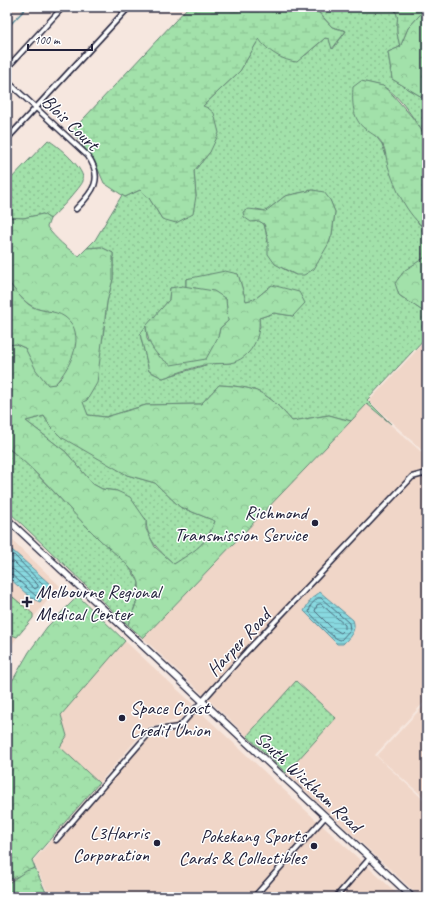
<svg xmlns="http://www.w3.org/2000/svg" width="434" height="904" font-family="Caveat,sans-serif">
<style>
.built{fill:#f0d6c8;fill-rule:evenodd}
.grass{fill:url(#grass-dots);stroke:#628272;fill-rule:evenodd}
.forest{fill:url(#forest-crowns);stroke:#628272;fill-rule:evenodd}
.wetland{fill:url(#wetland-marsh);stroke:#628272}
.water{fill:url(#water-rules);stroke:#5f909e}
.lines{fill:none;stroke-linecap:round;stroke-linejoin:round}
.shore{stroke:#4b6b7d;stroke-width:1}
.stream{stroke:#5f909e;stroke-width:1.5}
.street-casing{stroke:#22223b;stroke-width:7}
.secondary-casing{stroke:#22223b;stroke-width:8}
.street{stroke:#fff;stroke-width:4}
.secondary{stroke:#fff;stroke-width:5.5}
.poi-dot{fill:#22223b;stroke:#fff;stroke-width:1.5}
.labels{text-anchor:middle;stroke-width:3;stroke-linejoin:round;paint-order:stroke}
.street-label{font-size:19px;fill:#22223b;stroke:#fff}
.poi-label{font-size:19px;fill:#22223b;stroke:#fff;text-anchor:end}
</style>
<defs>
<pattern id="grass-dots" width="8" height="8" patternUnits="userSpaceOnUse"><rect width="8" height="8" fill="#a2e1aa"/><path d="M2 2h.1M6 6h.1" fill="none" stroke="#8bc193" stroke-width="1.8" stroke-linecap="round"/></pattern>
<pattern id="forest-crowns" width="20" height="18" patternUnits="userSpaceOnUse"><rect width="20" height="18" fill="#a2e1aa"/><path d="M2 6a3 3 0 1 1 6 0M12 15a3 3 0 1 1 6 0" fill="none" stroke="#8bc193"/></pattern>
<pattern id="wetland-marsh" width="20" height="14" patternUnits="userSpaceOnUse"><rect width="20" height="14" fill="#a2e1aa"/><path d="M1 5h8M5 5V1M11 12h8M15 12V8" fill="none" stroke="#8bc193"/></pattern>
<pattern id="water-rules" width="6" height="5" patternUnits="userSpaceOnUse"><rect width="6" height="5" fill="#88d9e0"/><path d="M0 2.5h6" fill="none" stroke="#75bac1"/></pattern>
</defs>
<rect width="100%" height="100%" fill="#f6e7df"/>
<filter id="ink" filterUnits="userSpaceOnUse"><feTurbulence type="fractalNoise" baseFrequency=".025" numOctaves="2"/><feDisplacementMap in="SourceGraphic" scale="8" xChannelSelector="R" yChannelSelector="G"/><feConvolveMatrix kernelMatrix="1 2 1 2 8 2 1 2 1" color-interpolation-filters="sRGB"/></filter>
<g filter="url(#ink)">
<!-- built -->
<path class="built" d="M 427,339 L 427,455 L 369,401 Z
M 367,404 L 427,457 L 427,699 L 375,755 L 427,803 L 427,897 L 420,897 L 286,773 L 336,718 L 297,681 L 247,736 L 143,638 ZM 314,596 L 337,644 L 304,611 L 311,599 Z
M 7,535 L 60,586 L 17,637 L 7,653 Z
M 125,641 L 193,704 L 179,720 L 151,726 L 143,732 L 99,783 L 60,747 L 67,736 L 61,715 Z
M 427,702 L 427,800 L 377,756 Z
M 194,706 L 315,819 L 401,897 L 50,897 L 33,861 L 144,734 L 152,728 L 180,722 Z"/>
<!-- grass -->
<path class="grass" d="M 318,7 L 392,7 C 401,16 396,21 397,31 C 397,36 399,41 400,47 L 388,52 L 392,79 L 427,100 L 427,138 C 416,123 400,94 382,86 C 376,84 368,84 361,81 L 364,128 L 374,134 L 382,144 L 398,191 L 419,224 L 427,230 L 427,247 L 425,252 L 427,253 L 427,256 L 421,260 L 399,295 L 427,314 L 427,336 L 367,400 L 391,424 L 367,404 L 351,421 L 329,415 L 292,421 C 267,392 258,387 219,385 L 201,404 L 146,405 L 106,417 L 88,415 L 82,402 L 87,400 L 103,337 L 107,302 L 113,279 L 113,253 L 101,247 L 87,248 L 95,240 L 122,195 L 125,197 L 140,190 L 149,198 L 162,219 L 196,196 L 194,171 L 210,152 L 202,107 L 240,71 L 259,39 L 306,55 L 325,38 L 329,39 L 333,49 L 346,31 L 332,27 L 316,9 ZM 313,190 L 330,200 L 335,212 L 332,234 L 329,243 L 296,275 C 263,261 272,254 264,224 L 259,221 L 256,209 L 266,211 L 285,196 ZM 238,274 L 246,301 L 255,299 L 272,285 L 293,316 L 274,313 L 259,318 L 260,327 L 231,363 L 209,364 L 163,378 L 149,371 L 140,334 L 169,300 L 170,288 L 186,287 L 186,279 Z
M 48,140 C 57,145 86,169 83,181 C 82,186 56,214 50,219 L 43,214 L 23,218 L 7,217 L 7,183 Z
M 44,416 L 50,426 L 127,475 L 155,483 L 180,507 L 215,521 C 205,546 196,550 174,564 C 160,551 146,540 146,519 L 117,491 L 102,489 L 93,484 L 66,452 L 26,421 Z
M 7,447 L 25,462 L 98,538 L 127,564 L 139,582 L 137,600 L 128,625 L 7,510 Z
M 7,592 L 33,614 L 33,618 L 17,637 L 9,634 L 11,631 L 7,628 Z
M 296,681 L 336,718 L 286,773 L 247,736 Z"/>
<!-- forest -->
<path class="forest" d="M 427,7 L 427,100 L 392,79 L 388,52 L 400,47 L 408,28 Z
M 43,214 L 50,219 L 47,227 C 55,238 67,249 79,256 L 87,248 L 101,247 L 113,253 L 113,279 L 107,302 L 97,383 L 87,400 L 83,402 L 88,415 L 106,417 L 146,405 L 201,404 L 219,385 C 258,387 267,392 292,421 L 329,415 L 351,421 L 143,638 L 128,625 C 132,613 141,596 139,583 C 136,569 108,548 98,538 C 67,508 41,474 7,447 L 7,345 L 16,344 L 25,348 L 48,384 L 55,384 L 63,376 L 53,312 C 28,310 22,298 7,281 L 7,217 L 23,218 ZM 44,416 L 50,426 L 61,437 L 127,475 L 155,483 L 180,507 L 215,521 C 208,544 194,551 174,564 L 155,547 L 146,529 L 146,520 L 130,497 L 117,491 L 102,489 L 93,484 L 66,452 L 26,421 Z
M 427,256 L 427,314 L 399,295 L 395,283 L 405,270 Z
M 225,271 L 238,274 L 246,301 L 255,299 L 272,285 L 299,292 L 305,303 L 293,316 L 274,313 L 259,318 C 261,337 251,359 230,363 C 223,364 215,363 208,364 C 193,367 178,373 163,378 L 149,371 L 140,334 L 146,326 L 147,339 L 159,357 L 218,337 L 220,328 L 228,321 L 226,299 L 195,288 L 186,287 L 186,279 Z
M 78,596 L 125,641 L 61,715 L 67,736 L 60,747 L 99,783 L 32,860 L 35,868 L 12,879 L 7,877 L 7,690 L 29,652 L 47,627 Z"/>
<!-- wetland -->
<path class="wetland" d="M 188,7 L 318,7 L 316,10 L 332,27 L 346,31 L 332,49 L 329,39 L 325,38 L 297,62 C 283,61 267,51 259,39 L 240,71 L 203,106 L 208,108 L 214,113 L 219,133 L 210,152 L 194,171 L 196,196 L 193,214 L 176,223 L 162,219 L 149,198 L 140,190 L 125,197 L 104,183 L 94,160 L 77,138 L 71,132 Z
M 392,7 L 427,7 L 408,28 L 400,47 C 399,41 397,36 397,31 C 396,21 401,16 392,7 Z
M 361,81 L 383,86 L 393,95 L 412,117 L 427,138 L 427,230 C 406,214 396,190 388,166 C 386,159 386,151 383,145 C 379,137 372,134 365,129 C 352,119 352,101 353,87 Z
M 313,190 L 324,192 L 330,200 L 335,212 L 332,234 L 329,243 L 314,269 L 304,275 L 296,275 L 275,264 L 268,254 L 268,239 L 264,224 L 259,221 L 251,222 L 244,217 L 243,212 L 248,209 L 266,211 L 285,196 Z
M 7,281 C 14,288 20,298 28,304 C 39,313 54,309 65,317 C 88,334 70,368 55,384 L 48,385 L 36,370 L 25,348 L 16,344 L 7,345 Z
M 183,286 L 214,291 L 226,299 L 228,321 L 220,328 L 218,337 L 206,359 L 171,365 C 155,355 148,346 146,326 L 169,300 L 170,288 Z
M 35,868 L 48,897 L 7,897 L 7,884 L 26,871 Z"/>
<!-- water -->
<path class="water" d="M 12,550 L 51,585 L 40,602 L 31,598 L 7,576 L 7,555 Z
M 320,592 L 353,620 C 357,630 350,637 343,644 L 337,644 L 304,611 L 311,599 Z"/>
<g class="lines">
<!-- shore -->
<path class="shore" d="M 7,557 L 14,555 L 45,587 L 36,596 L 11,574 L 7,573
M 7,562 L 14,562 L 38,585 L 38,587 L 35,589 L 14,570 L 7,568
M 318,598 L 321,598 L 349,623 L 350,630 L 341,640 C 332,639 316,619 309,612 L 311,605 Z
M 321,604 L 345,625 L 345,629 L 341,633 L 331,627 L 315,611 L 317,605 Z"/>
<!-- stream -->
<path class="stream" d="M 7,28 L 27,7"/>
<!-- street casing -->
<g class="street-casing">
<path id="street" d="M 7,68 L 63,7
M 7,81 L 88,156 C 104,179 93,192 76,209
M 7,139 L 129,7
M 56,840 L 151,731 L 179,727 L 247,651 L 412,477 L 423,474
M 254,897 L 325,817
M 336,897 L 370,858"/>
</g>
<!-- secondary casing -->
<g class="secondary-casing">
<path id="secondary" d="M 7,519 L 412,897"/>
</g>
<!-- street -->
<use href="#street" class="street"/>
<!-- secondary -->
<use href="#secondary" class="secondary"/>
</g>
</g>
<!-- markers -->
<g class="poi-dot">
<circle cx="315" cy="523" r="4"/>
<path d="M25 596h4v4h4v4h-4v4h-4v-4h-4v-4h4z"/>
<circle cx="122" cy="718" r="4"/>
<circle cx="157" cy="843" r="4"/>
<circle cx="314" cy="846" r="4"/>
</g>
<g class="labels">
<!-- street labels -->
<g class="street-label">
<text transform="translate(71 122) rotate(44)" y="7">Blois Court</text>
<text transform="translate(238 642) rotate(-47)" y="7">Harper Road</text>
<text transform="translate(309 781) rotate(43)" y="7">South Wickham Road</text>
</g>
<!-- poi labels -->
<g class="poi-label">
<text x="307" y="519">Richmond<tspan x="307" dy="22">Transmission Service</tspan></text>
<text x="36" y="598" text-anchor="start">Melbourne Regional<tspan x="36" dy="22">Medical Center</tspan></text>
<text x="130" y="714" text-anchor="start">Space Coast<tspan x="130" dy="22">Credit Union</tspan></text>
<text x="149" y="839">L3Harris<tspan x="149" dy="22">Corporation</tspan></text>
<text x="306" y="842">Pokekang Sports<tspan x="306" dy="22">Cards &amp; Collectibles</tspan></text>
</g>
</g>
<!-- margin -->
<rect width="434" height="904" fill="none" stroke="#fff" stroke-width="24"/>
<rect x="12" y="12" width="410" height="880" fill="none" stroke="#22223b" stroke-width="1.5" filter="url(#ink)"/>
<!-- scale -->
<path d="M28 44v6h64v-6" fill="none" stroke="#22223b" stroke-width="2"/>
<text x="34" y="44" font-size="12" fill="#22223b" stroke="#ffffff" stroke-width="3" paint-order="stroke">100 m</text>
</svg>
